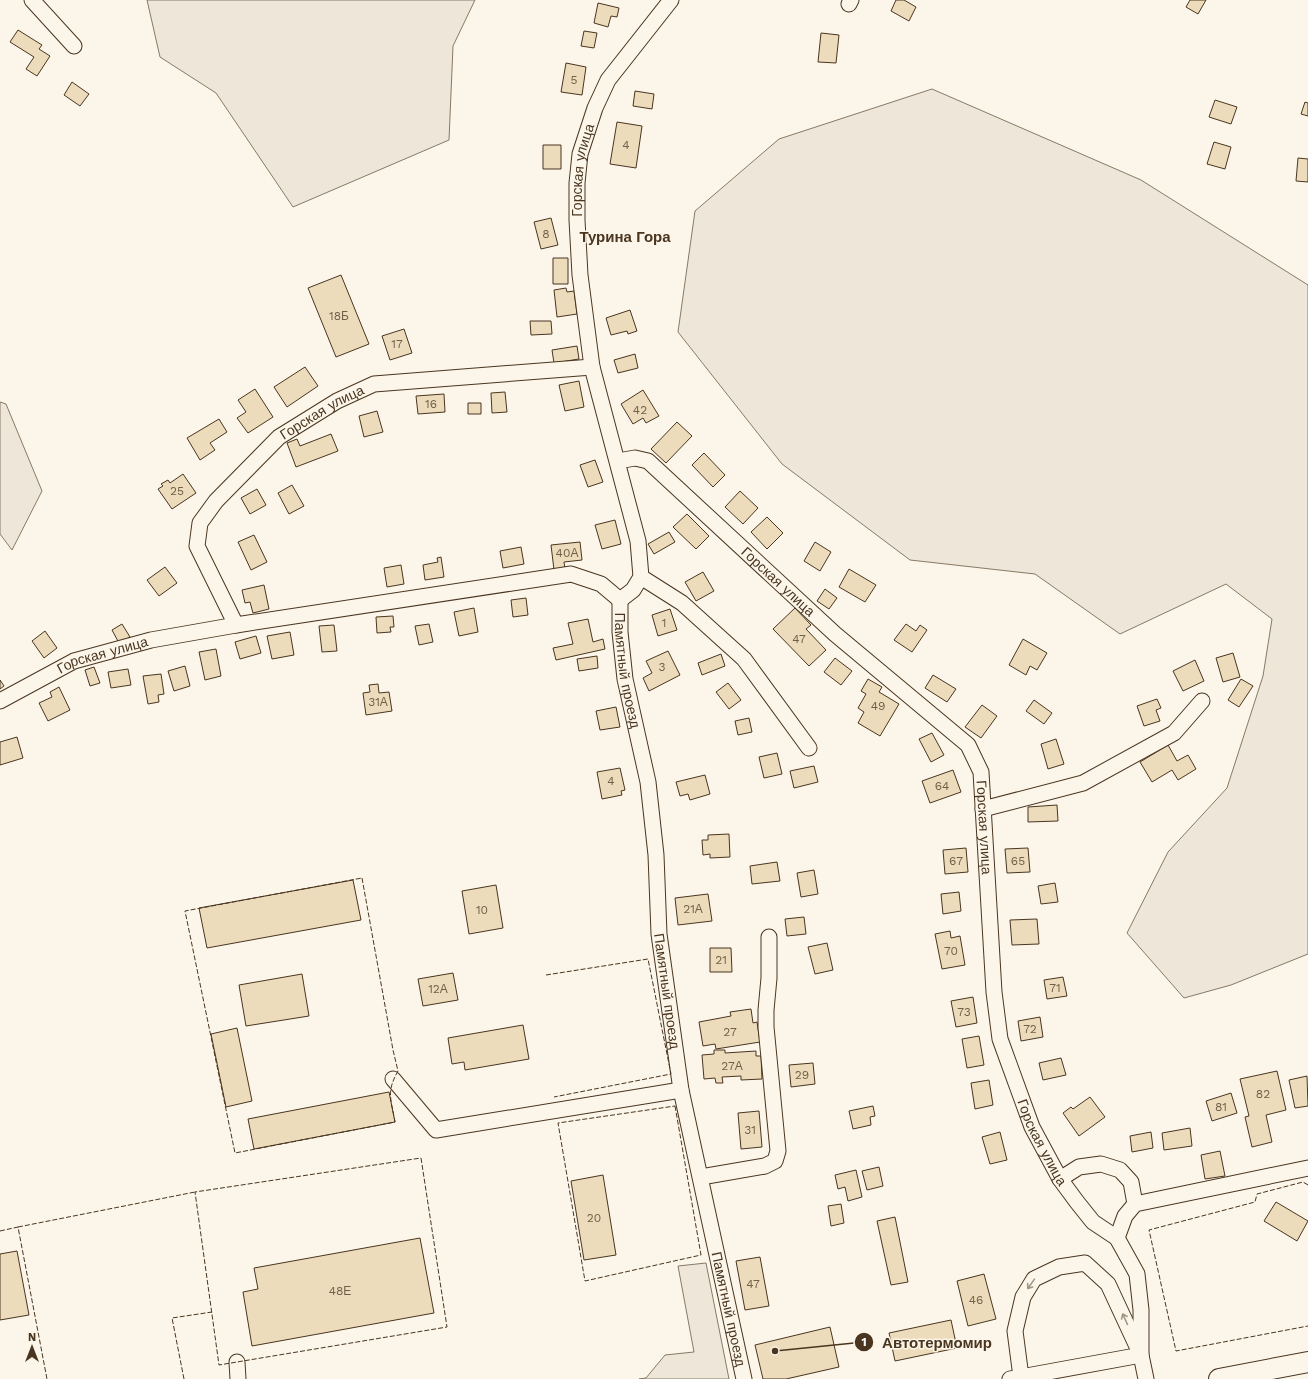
<svg xmlns="http://www.w3.org/2000/svg" width="1308" height="1379" font-family="'Work Sans',sans-serif">
<style>
.green{fill:#ede6d9;stroke:#887966}
.building{fill:#ecdcbc;stroke:#4a3520}
.lines{fill:none;stroke-linecap:round;stroke-linejoin:round}
.minor-casing{stroke:#4a3520;stroke-width:17}
.major-casing{stroke:#4a3520;stroke-width:22}
.minor{stroke:#fbf6e9;stroke-width:15}
.major{stroke:#fbf6e9;stroke-width:20}
.fence{stroke:#4a3520;stroke-width:1;stroke-dasharray:5 2;stroke-linecap:butt}
.oneway{stroke:#a29684}
.labels{text-anchor:middle;stroke-width:3;stroke-linejoin:round;paint-order:stroke}
.number-label{font-size:12px;fill:#725f47}
.street-label{font-size:14px;fill:#4a3520;stroke:#fbf6e9}
.neighbourhood-label{font-size:15px;font-weight:bold;fill:#4a3520;stroke:#fbf6e9}
.leader{fill:none;stroke:#4a3520;stroke-width:1.5}
.callout-dot{fill:#4a3520;stroke:#fbf6e9;stroke-width:1.5}
.mark-label{font-size:12px;text-anchor:middle;font-weight:bold;fill:#fff}
.callout-label{font-size:15px;text-anchor:middle;font-weight:bold;fill:#4a3520;stroke:#fbf6e9;stroke-width:3;stroke-linejoin:round;paint-order:stroke}
</style>
<rect width="100%" height="100%" fill="#fbf6e9"/>
<!-- green -->
<path class="green" d="M 147,0 L 475,0 L 453,46 L 449,140 L 293,207 L 216,93 L 160,57 Z
M 932,89 L 1141,180 L 1308,285 L 1308,954 L 1231,985 L 1184,998 L 1127,933 L 1168,852 L 1227,788 L 1263,676 L 1272,619 L 1226,584 L 1120,634 L 1035,574 L 910,560 L 782,464 L 678,332 L 695,211 L 779,139 Z
M 0,402 L 6,404 L 42,491 L 12,550 L 0,534 Z
M 706,1263 L 729,1379 L 639,1379 L 646,1378 L 665,1355 L 694,1352 L 678,1266 Z"/>
<!-- building -->
<path class="building" d="M 896,0 L 904,0 L 916,7 L 909,21 L 891,11 Z
M 1190,0 L 1206,0 L 1198,14 L 1186,7 Z
M 598,3 L 619,8 L 617,17 L 611,16 L 608,27 L 594,23 Z
M 18,30 L 42,45 L 39,49 L 50,56 L 37,76 L 26,69 L 34,57 L 10,42 Z
M 584,31 L 597,33 L 594,48 L 581,46 Z
M 821,33 L 839,35 L 836,63 L 818,62 Z
M 566,63 L 586,67 L 582,95 L 561,92 Z
M 72,82 L 89,94 L 80,106 L 64,95 Z
M 635,91 L 654,94 L 652,109 L 633,106 Z
M 1215,100 L 1237,107 L 1231,124 L 1209,117 Z
M 1305,102 L 1308,103 L 1308,116 L 1301,114 Z
M 617,122 L 642,126 L 636,168 L 610,164 Z
M 1214,142 L 1231,147 L 1225,169 L 1207,164 Z
M 543,145 L 561,145 L 561,169 L 543,169 Z
M 1298,158 L 1308,159 L 1308,182 L 1296,181 Z
M 551,218 L 558,245 L 541,249 L 534,222 Z
M 553,258 L 568,258 L 568,284 L 553,284 Z
M 341,275 L 369,344 L 336,357 L 308,288 Z
M 566,288 L 567,292 L 574,291 L 577,314 L 557,317 L 554,290 Z
M 630,310 L 637,331 L 628,334 L 627,331 L 611,335 L 606,318 Z
M 530,321 L 551,321 L 552,334 L 531,335 Z
M 404,329 L 412,353 L 390,360 L 382,336 Z
M 577,346 L 579,359 L 554,363 L 552,350 Z
M 635,354 L 638,368 L 618,373 L 614,360 Z
M 305,367 L 318,386 L 287,407 L 274,387 Z
M 579,381 L 584,407 L 565,411 L 559,385 Z
M 255,389 L 273,417 L 248,433 L 237,418 L 246,412 L 238,400 Z
M 643,390 L 659,416 L 646,423 L 643,418 L 633,424 L 621,404 Z
M 505,392 L 507,412 L 492,413 L 491,393 Z
M 444,394 L 445,412 L 418,414 L 416,396 Z
M 468,403 L 481,403 L 481,414 L 468,414 Z
M 377,411 L 383,432 L 364,437 L 359,416 Z
M 219,419 L 227,432 L 210,443 L 215,450 L 200,460 L 187,438 Z
M 677,422 L 692,436 L 666,463 L 651,449 Z
M 331,434 L 338,451 L 296,467 L 287,443 L 297,439 L 300,446 Z
M 704,453 L 725,475 L 713,487 L 692,465 Z
M 595,460 L 603,482 L 588,487 L 580,465 Z
M 183,474 L 196,493 L 172,509 L 158,489 L 163,486 L 161,484 L 168,480 L 170,483 Z
M 292,485 L 304,506 L 289,514 L 278,493 Z
M 257,489 L 266,505 L 250,514 L 241,498 Z
M 740,491 L 758,508 L 743,524 L 725,507 Z
M 687,514 L 709,536 L 696,549 L 673,527 Z
M 767,517 L 783,533 L 767,549 L 751,532 Z
M 615,520 L 621,544 L 602,549 L 595,525 Z
M 669,532 L 675,542 L 654,554 L 648,544 Z
M 254,535 L 267,562 L 251,570 L 238,542 Z
M 580,542 L 582,560 L 564,562 L 565,569 L 554,570 L 551,545 Z
M 815,542 L 831,552 L 820,571 L 804,561 Z
M 521,547 L 524,564 L 503,568 L 500,551 Z
M 441,557 L 444,577 L 425,580 L 423,565 L 438,562 L 437,558 Z
M 401,565 L 404,584 L 387,587 L 384,568 Z
M 165,567 L 177,583 L 159,596 L 147,580 Z
M 849,569 L 876,585 L 865,602 L 839,587 Z
M 703,572 L 714,591 L 696,601 L 685,582 Z
M 264,585 L 269,609 L 253,613 L 250,602 L 245,603 L 242,590 Z
M 825,589 L 837,598 L 829,609 L 817,601 Z
M 526,598 L 528,615 L 513,617 L 511,600 Z
M 474,608 L 478,632 L 459,636 L 454,612 Z
M 795,608 L 811,625 L 806,629 L 826,650 L 809,666 L 773,629 Z
M 670,609 L 677,630 L 658,636 L 652,615 Z
M 393,616 L 394,627 L 390,627 L 391,632 L 377,633 L 376,617 Z
M 588,619 L 593,642 L 603,639 L 605,649 L 556,660 L 553,648 L 573,644 L 568,623 Z
M 122,624 L 130,637 L 119,643 L 112,630 Z
M 429,624 L 433,642 L 419,645 L 415,626 Z
M 906,624 L 916,631 L 920,625 L 927,630 L 912,652 L 894,640 Z
M 334,625 L 337,651 L 322,652 L 319,626 Z
M 45,631 L 57,648 L 44,658 L 32,641 Z
M 290,632 L 294,655 L 272,659 L 267,636 Z
M 256,636 L 261,653 L 240,659 L 235,642 Z
M 1023,639 L 1047,653 L 1037,670 L 1030,666 L 1026,675 L 1009,665 Z
M 216,649 L 221,676 L 205,680 L 199,652 Z
M 668,651 L 680,675 L 649,691 L 643,678 L 652,673 L 646,661 Z
M 1233,653 L 1240,677 L 1223,682 L 1216,658 Z
M 721,654 L 725,666 L 702,675 L 698,663 Z
M 597,656 L 598,668 L 579,671 L 577,659 Z
M 835,658 L 852,671 L 841,685 L 824,672 Z
M 1195,660 L 1204,681 L 1183,691 L 1173,671 Z
M 185,666 L 190,686 L 174,691 L 168,671 Z
M 94,667 L 100,683 L 90,686 L 85,670 Z
M 128,669 L 131,685 L 111,688 L 108,672 Z
M 161,674 L 164,694 L 158,695 L 159,702 L 148,704 L 143,676 Z
M 933,675 L 956,689 L 947,702 L 925,688 Z
M 868,679 L 882,687 L 879,692 L 899,704 L 880,736 L 858,723 L 864,712 L 858,708 L 866,694 L 861,691 Z
M 1241,679 L 1253,686 L 1239,707 L 1228,700 Z
M 0,680 L 4,686 L 0,689 Z
M 728,683 L 741,700 L 729,709 L 716,692 Z
M 378,684 L 379,693 L 389,692 L 392,711 L 366,715 L 363,693 L 370,692 L 369,685 Z
M 59,687 L 70,710 L 48,721 L 39,703 L 52,697 L 50,692 Z
M 1157,699 L 1161,708 L 1156,710 L 1160,721 L 1144,726 L 1137,706 Z
M 1034,700 L 1052,713 L 1044,724 L 1026,711 Z
M 982,705 L 997,716 L 981,738 L 965,727 Z
M 616,707 L 620,727 L 600,730 L 596,711 Z
M 749,718 L 752,732 L 738,735 L 735,721 Z
M 932,733 L 944,755 L 931,762 L 919,739 Z
M 17,737 L 23,758 L 0,765 L 0,742 Z
M 1056,739 L 1064,764 L 1048,769 L 1041,744 Z
M 1168,745 L 1177,761 L 1188,755 L 1196,769 L 1178,780 L 1172,770 L 1152,782 L 1140,762 Z
M 777,753 L 782,774 L 764,778 L 759,757 Z
M 814,766 L 818,782 L 794,788 L 790,771 Z
M 620,768 L 625,790 L 621,791 L 622,795 L 602,799 L 597,772 Z
M 953,770 L 961,792 L 930,803 L 922,781 Z
M 705,775 L 710,794 L 690,800 L 688,794 L 680,796 L 676,782 Z
M 1057,805 L 1058,821 L 1028,822 L 1028,807 Z
M 729,834 L 730,857 L 710,858 L 710,854 L 703,855 L 702,840 L 708,840 L 708,835 Z
M 966,848 L 968,872 L 945,874 L 943,850 Z
M 1028,848 L 1030,872 L 1007,873 L 1005,849 Z
M 777,862 L 780,881 L 752,884 L 750,866 Z
M 814,870 L 818,894 L 801,897 L 797,873 Z
M 353,880 L 361,920 L 207,948 L 199,908 Z
M 1055,883 L 1058,902 L 1041,904 L 1038,886 Z
M 496,885 L 503,928 L 469,934 L 462,891 Z
M 959,892 L 961,911 L 943,914 L 941,894 Z
M 708,894 L 712,921 L 678,925 L 675,898 Z
M 804,917 L 806,934 L 787,936 L 785,919 Z
M 1037,919 L 1039,944 L 1012,945 L 1010,920 Z
M 950,931 L 951,938 L 960,936 L 965,965 L 942,969 L 935,934 Z
M 827,943 L 833,970 L 815,974 L 808,947 Z
M 710,948 L 731,948 L 732,972 L 710,972 Z
M 453,973 L 458,1000 L 423,1006 L 418,979 Z
M 302,974 L 309,1016 L 246,1026 L 239,985 Z
M 1063,977 L 1067,996 L 1047,999 L 1044,980 Z
M 973,997 L 977,1023 L 956,1027 L 951,1001 Z
M 751,1009 L 753,1023 L 757,1022 L 760,1042 L 716,1049 L 715,1044 L 703,1046 L 699,1022 L 731,1016 L 730,1012 Z
M 1040,1017 L 1043,1037 L 1021,1041 L 1018,1021 Z
M 523,1025 L 529,1059 L 465,1070 L 464,1062 L 452,1064 L 448,1038 Z
M 237,1028 L 252,1101 L 226,1107 L 211,1034 Z
M 979,1036 L 984,1065 L 967,1068 L 962,1039 Z
M 714,1050 L 725,1050 L 725,1053 L 756,1051 L 756,1056 L 761,1056 L 762,1079 L 741,1080 L 741,1076 L 722,1077 L 723,1083 L 716,1083 L 715,1078 L 704,1079 L 702,1055 L 714,1054 Z
M 1061,1058 L 1066,1075 L 1043,1080 L 1039,1063 Z
M 813,1063 L 815,1084 L 791,1087 L 789,1065 Z
M 1277,1071 L 1286,1110 L 1266,1115 L 1272,1142 L 1252,1147 L 1245,1117 L 1249,1116 L 1240,1079 Z
M 1307,1076 L 1308,1106 L 1295,1108 L 1289,1080 Z
M 989,1080 L 993,1105 L 975,1109 L 971,1083 Z
M 389,1092 L 395,1122 L 254,1149 L 248,1119 Z
M 1231,1093 L 1237,1113 L 1212,1121 L 1206,1101 Z
M 1090,1097 L 1105,1117 L 1079,1136 L 1063,1113 L 1071,1107 L 1073,1109 Z
M 873,1106 L 875,1116 L 870,1117 L 871,1125 L 853,1129 L 849,1111 Z
M 759,1111 L 762,1147 L 741,1149 L 738,1113 Z
M 1190,1128 L 1192,1146 L 1164,1150 L 1162,1133 Z
M 1000,1132 L 1007,1160 L 990,1164 L 982,1137 Z
M 1151,1132 L 1153,1148 L 1132,1152 L 1130,1136 Z
M 1220,1151 L 1225,1176 L 1205,1179 L 1201,1155 Z
M 879,1167 L 883,1186 L 867,1190 L 862,1171 Z
M 856,1170 L 862,1197 L 848,1201 L 845,1187 L 838,1189 L 835,1175 Z
M 603,1175 L 616,1255 L 584,1260 L 571,1181 Z
M 1276,1202 L 1308,1221 L 1297,1241 L 1264,1221 Z
M 841,1204 L 844,1223 L 831,1226 L 828,1206 Z
M 895,1217 L 908,1282 L 891,1285 L 877,1221 Z
M 420,1238 L 434,1313 L 252,1346 L 243,1292 L 258,1289 L 254,1268 Z
M 17,1251 L 29,1315 L 0,1320 L 0,1254 Z
M 760,1257 L 769,1306 L 745,1310 L 736,1261 Z
M 984,1274 L 996,1319 L 968,1326 L 957,1281 Z
M 951,1320 L 957,1348 L 895,1361 L 889,1333 Z
M 830,1327 L 839,1367 L 786,1379 L 763,1379 L 755,1345 Z"/>
<g class="lines">
<!-- minor casing -->
<g class="minor-casing">
<g id="minor">
<path d="M 32,0 L 74,46"/>
<path d="M 849,4 L 851,0"/>
<path id="s1" d="M 618,461 L 635,458 L 648,461 L 835,634 L 968,745 L 981,772 L 994,992 L 1000,1039 L 1032,1127 L 1060,1179 L 1077,1202 L 1093,1222 L 1117,1238 L 1137,1274 L 1141,1310 L 1141,1355 L 1146,1379"/>
<path d="M 641,577 L 682,603 L 744,659 L 809,748"/>
<path id="s2" d="M 620,600 L 620,632 L 625,679 L 648,782 L 656,855 L 659,934 L 681,1090 L 744,1379"/>
<path id="s3" d="M 620,600 L 633,590 L 641,577 L 638,541 L 592,367 L 580,275 L 577,220 L 577,183 L 580,154 L 595,108 L 608,80 L 671,0"/>
<path id="s4" d="M 236,625 L 197,546 L 200,523 L 216,501 L 279,437 L 337,401 L 374,384 L 592,367"/>
<path id="s5" d="M 0,701 L 74,661 L 151,640 L 236,625 L 571,574 L 601,584 L 620,600"/>
<path d="M 983,809 L 1083,783 L 1174,733 L 1202,701"/>
<path d="M 393,1079 L 436,1130 L 681,1090"/>
<path d="M 701,1177 L 765,1166 L 775,1161 L 778,1151 L 766,1027 L 766,1010 L 769,978 L 769,937"/>
<path d="M 1060,1179 L 1079,1167 L 1101,1164 L 1120,1170 L 1131,1182 L 1135,1204"/>
<path d="M 1117,1238 L 1125,1216 L 1135,1204 L 1308,1168"/>
<path d="M 237,1362 L 238,1379"/>
<path d="M 1010,1379 L 1021,1377 L 1141,1355 L 1108,1284 L 1085,1263 L 1059,1267 L 1034,1279 L 1023,1297 L 1015,1331 L 1021,1377 L 1021,1379"/>
</g>
</g>
<!-- major casing -->
<g class="major-casing">
<path id="major" d="M 1219,1379 L 1308,1362"/>
</g>
<!-- minor -->
<use href="#minor" class="minor"/>
<!-- major -->
<use href="#major" class="major"/>
<!-- fence -->
<path class="fence" d="M 362,878 L 393,1050 L 398,1071 C 386,1092 391,1099 395,1122 L 235,1153 L 185,911 Z
M 546,975 L 648,959 L 671,1074 L 554,1097
M 675,1106 L 701,1255 L 585,1281 L 558,1123 Z
M 421,1158 L 447,1327 L 219,1365 L 195,1192 Z
M 1308,1185 L 1303,1182 L 1257,1194 L 1255,1202 L 1149,1230 L 1176,1351 L 1308,1326
M 18,1227 L 195,1192
M 0,1231 L 18,1227 L 47,1379
M 184,1379 L 172,1318 L 212,1312"/>
</g>
<!-- one-way arrows -->
<defs><path id="oneway-shaft" d="M-6 0H5M1.5-3L5.5 0L1.5 3" fill="none" stroke-width="1.6" stroke-linecap="round" stroke-linejoin="round"/></defs>
<g class="oneway">
<use href="#oneway-shaft" transform="translate(1031 1284) rotate(125)"/>
<use href="#oneway-shaft" transform="translate(1125 1319) rotate(-114)"/>
</g>
<g class="labels">
<!-- number labels -->
<g class="number-label">
<text x="574" y="84">5</text>
<text x="626" y="149">4</text>
<text x="546" y="238">8</text>
<text x="339" y="320">18Б</text>
<text x="397" y="348">17</text>
<text x="431" y="408">16</text>
<text x="640" y="414">42</text>
<text x="177" y="495">25</text>
<text x="567" y="557">40А</text>
<text x="664" y="627">1</text>
<text x="799" y="643">47</text>
<text x="662" y="671">3</text>
<text x="378" y="706">31А</text>
<text x="878" y="710">49</text>
<text x="611" y="785">4</text>
<text x="942" y="790">64</text>
<text x="956" y="865">67</text>
<text x="1018" y="865">65</text>
<text x="693" y="913">21А</text>
<text x="482" y="914">10</text>
<text x="951" y="955">70</text>
<text x="721" y="964">21</text>
<text x="1055" y="992">71</text>
<text x="438" y="993">12А</text>
<text x="964" y="1016">73</text>
<text x="1030" y="1033">72</text>
<text x="730" y="1036">27</text>
<text x="732" y="1070">27А</text>
<text x="802" y="1079">29</text>
<text x="1263" y="1098">82</text>
<text x="1221" y="1111">81</text>
<text x="750" y="1134">31</text>
<text x="594" y="1222">20</text>
<text x="753" y="1288">47</text>
<text x="340" y="1295">48Е</text>
<text x="976" y="1304">46</text>
</g>
<!-- street labels -->
<g class="street-label">
<text dy="5" stroke="none"><textPath href="#s3" startOffset="446">Горская улица</textPath></text>
<text dy="5" stroke="none"><textPath href="#s4" startOffset="278">Горская улица</textPath></text>
<text dy="5" stroke="none"><textPath href="#s1" startOffset="208">Горская улица</textPath></text>
<text dy="5" stroke="none"><textPath href="#s5" startOffset="113">Горская улица</textPath></text>
<text dy="5" stroke="none"><textPath href="#s2" startOffset="71">Памятный проезд</textPath></text>
<text dy="5" stroke="none"><textPath href="#s1" startOffset="544">Горская улица</textPath></text>
<text dy="5" stroke="none"><textPath href="#s2" startOffset="395">Памятный проезд</textPath></text>
<text dy="5" stroke="none"><textPath href="#s1" startOffset="868">Горская улица</textPath></text>
<text dy="5" stroke="none"><textPath href="#s2" startOffset="719">Памятный проезд</textPath></text>
</g>
<!-- neighbourhood labels -->
<g class="neighbourhood-label">
<text x="625" y="242">Турина Гора</text>
</g>
</g>
<!-- callouts -->
<path class="leader" d="M775 1351L864 1342"/>
<g class="callout-dot">
<circle cx="775" cy="1351" r="4"/>
<circle cx="864" cy="1342" r="10"/>
</g>
<g class="mark-label">
<text x="864" y="1346">1</text>
</g>
<g class="callout-label">
<text x="937" y="1348">Автотермомир</text>
</g>
<!-- north arrow -->
<g transform="translate(32 1347)" stroke="#fbf6e9" stroke-width="3" paint-order="stroke">
<path d="M0-3L7 15L0 10L-7 15Z" fill="#4a3520"/>
<text y="-6" font-size="11" font-weight="bold" text-anchor="middle" fill="#4a3520">N</text>
</g>
</svg>
